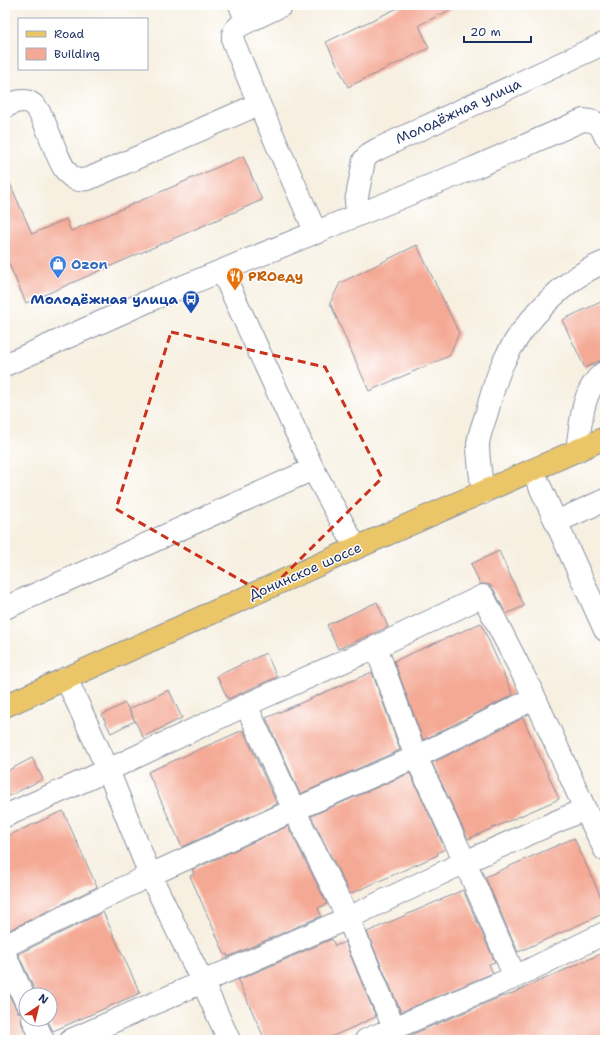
<svg xmlns="http://www.w3.org/2000/svg" width="610" height="1045" font-family="'Shantell Sans',sans-serif">
<style>
.building{fill:#f4a994}
.lines{fill:none;stroke-linecap:round;stroke-linejoin:round}
.minor-casing{stroke:#8990a0;stroke-width:24}
.major-casing{stroke:#8990a0;stroke-width:24}
.minor{stroke:#fff;stroke-width:22}
.major{stroke:#ebc669;stroke-width:22}
.marked{fill:none;stroke:#c8321e;stroke-width:3;stroke-dasharray:8 5;stroke-linejoin:round}
.labels{text-anchor:middle;stroke-width:3;stroke-linejoin:round;paint-order:stroke}
.street-label{font-size:14px;fill:#1b2f5e;stroke:#fff}
.shop-label{font-size:14px;font-weight:bold;fill:#366cbe;stroke:#fff;text-anchor:start}
.food-label{font-size:14px;font-weight:bold;fill:#c56008;stroke:#fff;text-anchor:start}
.transit-label{font-size:14px;font-weight:bold;fill:#164399;stroke:#fff;text-anchor:end}
</style>
<rect width="100%" height="100%" fill="#fff"/>
<filter id="ink" filterUnits="userSpaceOnUse"><feTurbulence type="fractalNoise" baseFrequency=".025" numOctaves="2"/><feDisplacementMap in="SourceGraphic" scale="8" xChannelSelector="R" yChannelSelector="G"/><feConvolveMatrix kernelMatrix="1 2 1 2 8 2 1 2 1" color-interpolation-filters="sRGB"/></filter>
<filter id="wash" filterUnits="userSpaceOnUse"><feTurbulence type="fractalNoise" baseFrequency=".012" numOctaves="4" result="noise"/><feDisplacementMap in="SourceGraphic" scale="16" xChannelSelector="R" yChannelSelector="G"/><feGaussianBlur stdDeviation="0.9" result="paint"/><feColorMatrix in="noise" values="0 0 0 0 0 0 0 0 0 0 0 0 0 0 0 0 0 1.4 0 .05"/><feComposite in="paint" operator="in"/></filter>
<g filter="url(#wash)">
<rect width="100%" height="100%" fill="#f7f0e1"/>
<g id="blocks">
<!-- building -->
<path class="building" d="M 404,5 L 460,5 L 419,25 L 429,48 L 348,87 L 326,42 Z
M 243,156 L 262,200 L 26,303 L 5,255 L 5,172 L 32,234 L 66,219 L 71,231 Z
M 417,245 L 459,333 L 449,356 L 369,391 L 330,303 L 340,283 Z
M 605,300 L 605,358 L 585,368 L 562,320 Z
M 499,551 L 524,606 L 506,614 L 494,590 L 490,585 L 484,584 L 480,584 L 471,564 Z
M 377,602 L 388,627 L 338,649 L 327,625 Z
M 481,623 L 513,695 L 423,740 L 394,661 Z
M 266,653 L 277,677 L 228,699 L 217,676 Z
M 372,672 L 400,750 L 300,794 L 266,718 Z
M 169,690 L 182,718 L 143,737 L 129,709 Z
M 125,703 L 135,721 L 111,733 L 102,715 Z
M 523,718 L 559,799 L 468,839 L 432,763 Z
M 243,730 L 277,804 L 182,847 L 148,772 Z
M 32,758 L 43,779 L 5,798 L 5,772 Z
M 410,773 L 445,849 L 437,853 L 438,855 L 350,894 L 311,816 Z
M 63,811 L 97,887 L 5,932 L 5,837 Z
M 288,826 L 327,904 L 318,908 L 321,916 L 228,957 L 227,954 L 225,955 L 190,876 L 194,874 L 192,870 Z
M 574,838 L 605,906 L 605,913 L 518,952 L 485,877 Z
M 463,890 L 495,962 L 489,964 L 493,973 L 401,1012 L 367,932 Z
M 103,912 L 140,993 L 53,1031 L 47,1019 L 50,1019 L 50,995 L 37,995 L 18,954 Z
M 332,939 L 335,946 L 345,942 L 376,1017 L 324,1040 L 265,1040 L 238,980 Z
M 605,952 L 605,1040 L 410,1040 L 408,1036 L 503,996 L 504,997 Z
M 5,986 L 15,1007 L 18,1012 L 22,1013 L 21,1018 L 22,1024 L 27,1036 L 17,1040 L 5,1040 Z"/>
</g>
</g>
<g filter="url(#ink)">
<use href="#blocks" fill-opacity="0" stroke="#8990a0" stroke-width="1"/>
<g class="lines">
<!-- minor casing -->
<g class="minor-casing">
<path id="minor" d="M 240,5 L 247,22
M 259,104 L 233,41 L 233,34 L 235,30 L 239,26 L 282,5
M 5,107 C 10,104 16,101 23,101 C 50,100 52,176 79,180 C 82,180 85,179 88,179 L 259,104 L 316,233
M 358,215 L 476,167 L 583,120 C 596,121 600,123 605,136
M 222,271 L 313,469 L 356,548
M 5,365 L 155,298 L 358,215 L 356,202 L 364,160 L 369,154 L 378,149 L 605,43
M 577,451 C 581,424 581,389 605,372
M 533,471 L 556,522 L 605,500
M 483,493 C 481,477 478,460 478,444 C 479,434 484,422 487,412 C 491,396 496,378 503,363 C 522,323 564,278 605,262
M 556,522 L 605,630
M 5,608 L 313,469
M 376,647 L 416,757 L 465,862 L 515,977
M 66,678 L 108,770 L 150,875 L 203,983 L 229,1040
M 246,705 L 294,810 L 348,918 L 394,1028
M 5,816 L 108,770 L 246,705 L 376,647 L 483,596 L 535,698 L 585,809 L 605,850
M 5,946 L 150,875 L 294,810 L 416,757 L 535,698
M 5,955 L 26,1002
M 33,1019 L 43,1040
M 71,1040 L 348,918 L 465,862 L 585,809
M 366,1040 L 515,977 L 605,933"/>
</g>
<!-- major casing -->
<g class="major-casing">
<path id="major" d="M 5,706 L 356,548 L 605,438"/>
</g>
<!-- minor -->
<use href="#minor" class="minor"/>
<!-- major -->
<use href="#major" class="major"/>
</g>
</g>
<!-- marked area -->
<path class="marked" d="M 171,332 L 325,367 L 382,478 L 265,594 L 116,509 Z"/>
<!-- icons -->
<defs>
<g id="shop-pin" transform="scale(0.9)"><path d="M0 17L-7.5 6A9.5 9.5 0 1 1 7.5 6Z" fill="#3f7fe0" stroke="#fff"/><path d="M-5-2.5h2.3a2.7 3.5 0 0 1 5.4 0H5L5.5 6h-11ZM-1.5-2.5h3a1.5 2.3 0 0 0-3 0Z" fill="#fff"/></g>
<g id="restaurant-pin" transform="scale(0.9)"><path d="M0 17L-7.5 6A9.5 9.5 0 1 1 7.5 6Z" fill="#e8710a" stroke="#fff"/><path d="M-5-6h1v4h1v-4h1v4h1v-4h1v5L-1.5 .5V6h-2V.5L-5-1ZM5-6V6H3V1.5H1.5Q1.5-4 5-6Z" fill="#fff"/></g>
<g id="bus-pin" transform="scale(0.9)"><path d="M0 17L-7.5 6A9.5 9.5 0 1 1 7.5 6Z" fill="#1a4fb4" stroke="#fff"/><path d="M-5-6H5V4H4V6H2V4H-2V6H-4V4H-5ZM-3.5-4V0h7V-4ZM-3.5 1.2v1.5H-2V1.2ZM2 1.2v1.5H3.5V1.2Z" fill="#fff"/></g>
</defs>
<g fill-rule="evenodd">
<use href="#shop-pin" x="58" y="264"/>
<use href="#restaurant-pin" x="235" y="276"/>
<use href="#bus-pin" x="191" y="299"/>
</g>
<g class="labels">
<!-- street labels -->
<g class="street-label">
<text transform="translate(458 111) rotate(-25)" y="5">Молодёжная улица</text>
<text transform="translate(305 571) rotate(-24)" y="5">Донинское шоссе</text>
</g>
<!-- shop labels -->
<g class="shop-label">
<text x="71" y="269">Ozon</text>
</g>
<!-- food labels -->
<g class="food-label">
<text x="248" y="281">PROеду</text>
</g>
<!-- transit labels -->
<g class="transit-label">
<text x="178" y="304">Молодёжная улица</text>
</g>
</g>
<!-- margin -->
<rect width="610" height="1045" fill="none" stroke="#fff" stroke-width="20"/>
<!-- legend -->
<rect x="18" y="18" width="130" height="52" fill="#ffffff" stroke="#a4acbf"/>
<rect x="26" y="31" width="20" height="6" fill="#ebc669" stroke="#a4acbf"/>
<text x="54" y="38" font-size="12" fill="#1b2f5e">Road</text>
<rect x="26" y="48" width="20" height="12" fill="#f4a994" stroke="#a4acbf"/>
<text x="54" y="58" font-size="12" fill="#1b2f5e">Building</text>
<!-- north arrow -->
<g transform="translate(38 1007) rotate(35)"><circle r="19" fill="#ffffff" stroke="#a4acbf"/>
<path d="M0-3L7 15L0 10L-7 15Z" fill="#c8321e"/>
<text y="-6" font-size="11" font-weight="bold" text-anchor="middle" fill="#1b2f5e">N</text>
</g>
<!-- scale -->
<path d="M464 36v6h67v-6" fill="none" stroke="#1b2f5e" stroke-width="2"/>
<text x="470" y="36" font-size="12" fill="#1b2f5e" stroke="#ffffff" stroke-width="3" paint-order="stroke">20 m</text>
</svg>
